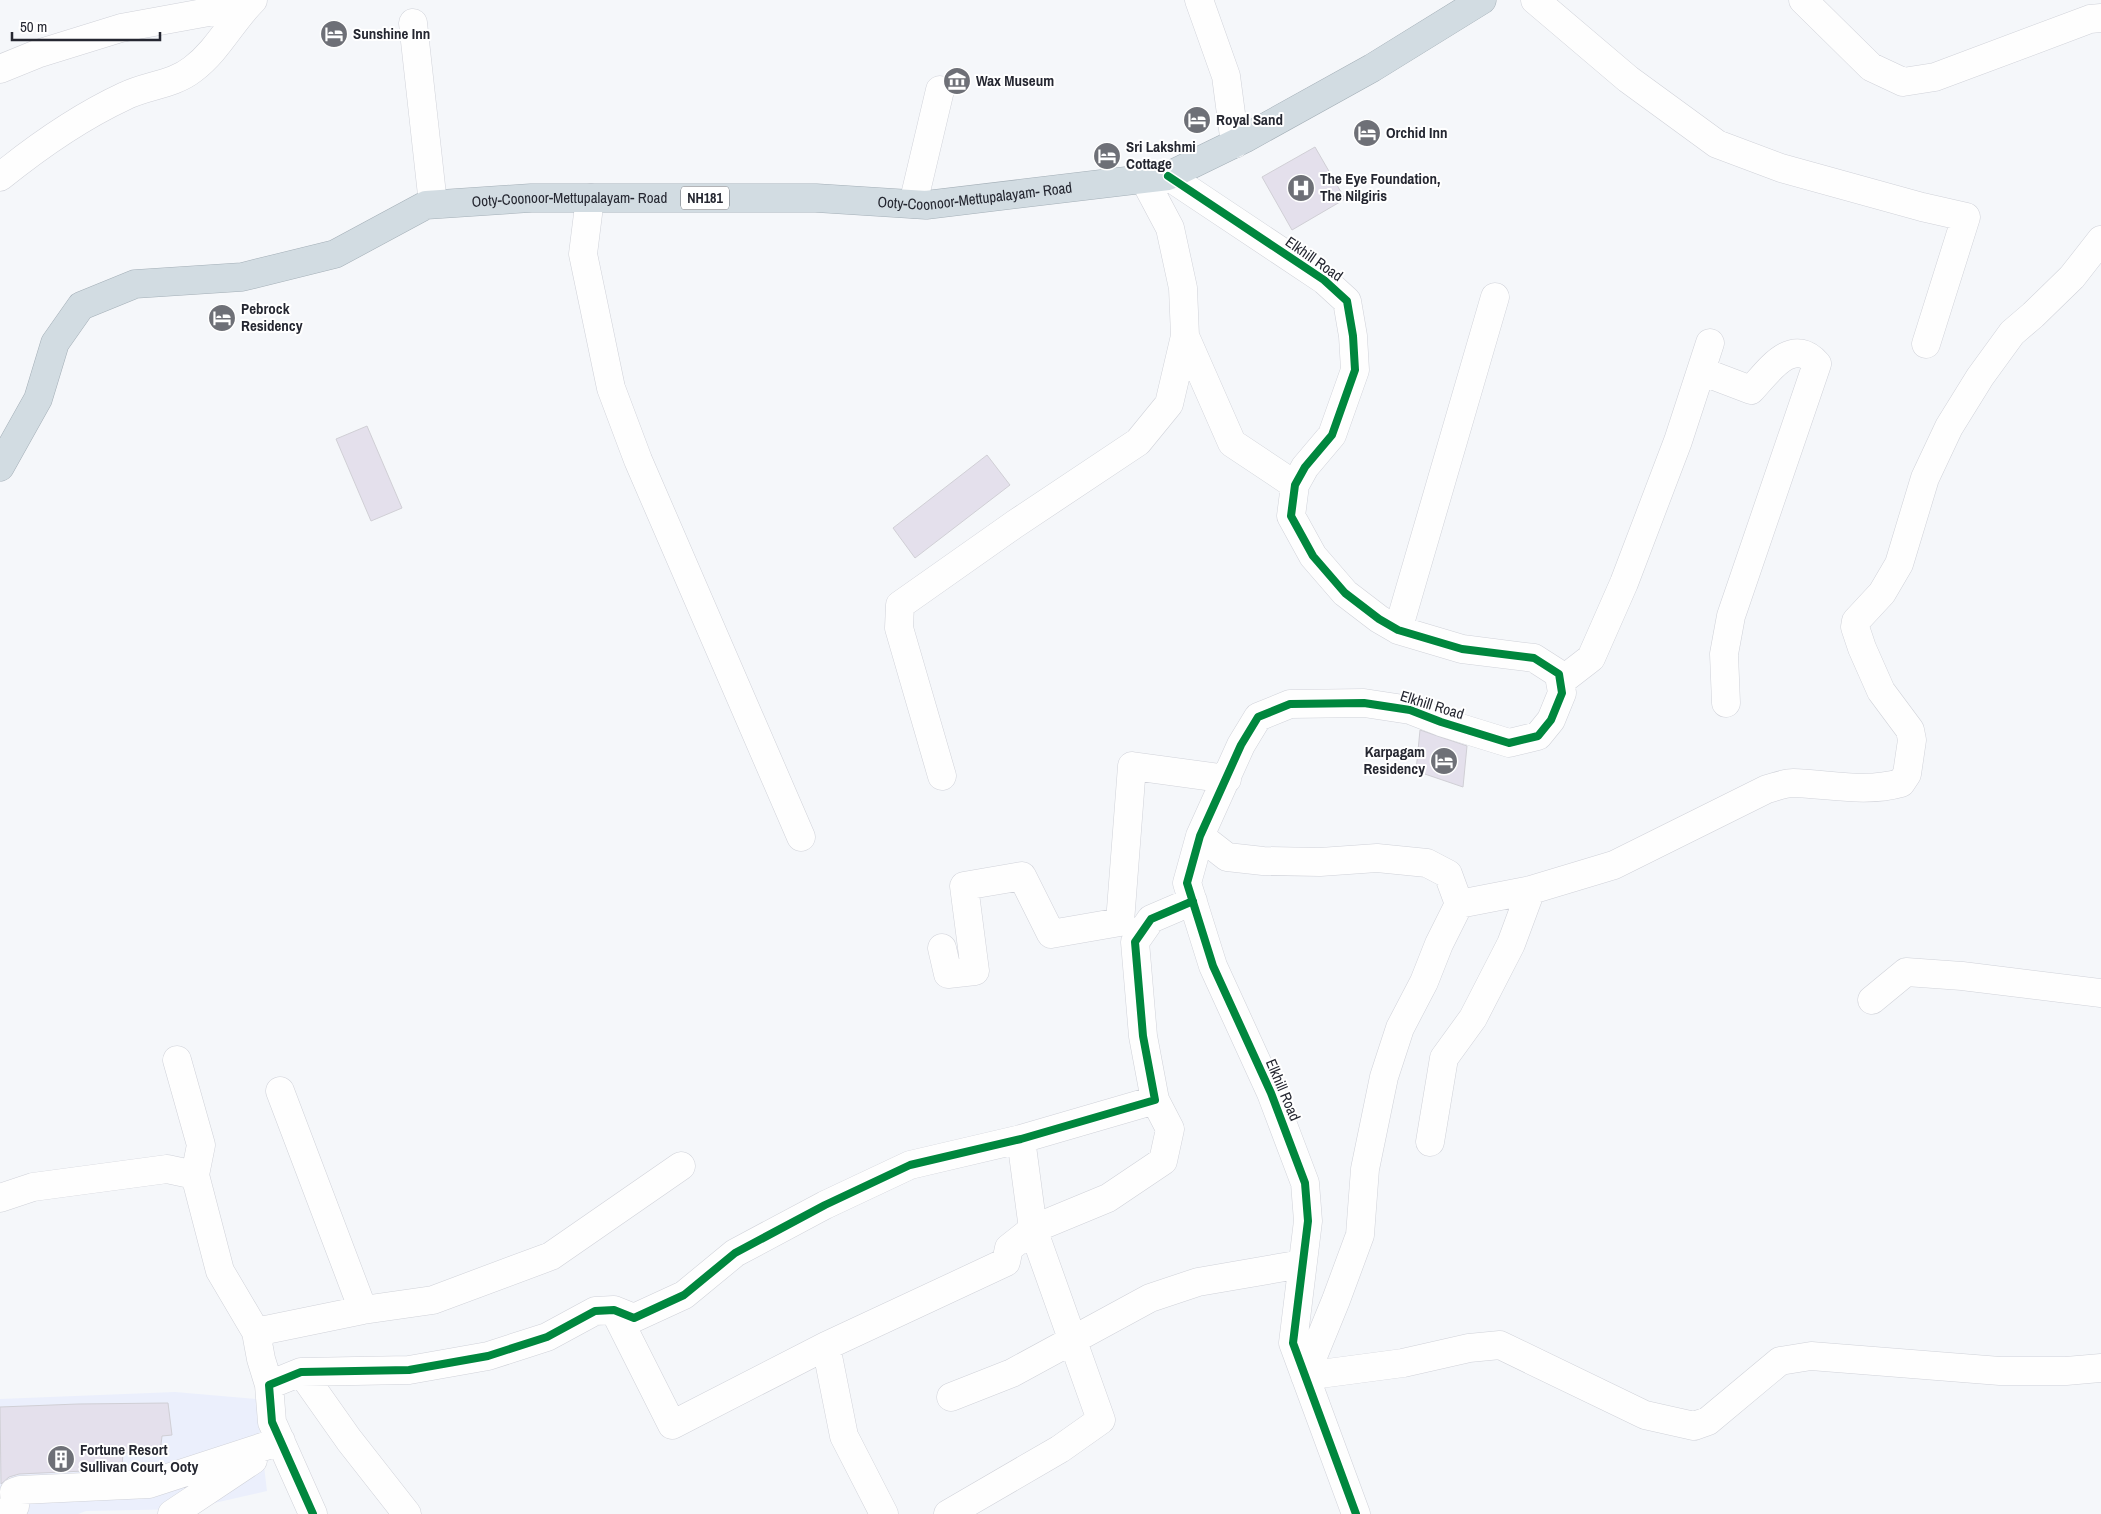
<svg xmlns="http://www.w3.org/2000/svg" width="2101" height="1514" font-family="'Archivo Narrow',sans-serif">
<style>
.built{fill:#ebeffc}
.building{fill:#e4e0ec;stroke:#d0cfd5}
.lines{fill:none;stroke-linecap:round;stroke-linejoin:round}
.minor-casing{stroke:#d0d2d9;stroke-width:29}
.highway-casing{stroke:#a4afb7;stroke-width:29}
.minor{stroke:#fefefe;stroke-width:28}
.highway{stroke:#d2dce2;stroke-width:28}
.cycleway-casing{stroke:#fff;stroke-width:11}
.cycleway{stroke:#00873e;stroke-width:8}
.labels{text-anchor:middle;stroke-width:4;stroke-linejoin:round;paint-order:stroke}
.shield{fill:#fff;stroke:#66686f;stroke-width:1}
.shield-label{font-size:14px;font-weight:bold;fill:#252731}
.poi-label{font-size:15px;font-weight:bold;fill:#252731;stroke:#fff;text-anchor:start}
.street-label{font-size:15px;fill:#252731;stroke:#fff}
</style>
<rect width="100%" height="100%" fill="#f5f7fa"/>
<!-- built -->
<path class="built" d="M 175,1392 L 256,1399 L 267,1491 L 188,1509 L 86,1511 L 78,1514 L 0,1514 L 0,1399 Z"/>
<!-- building -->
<path class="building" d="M 1315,147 L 1345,199 L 1292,230 L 1262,177 Z
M 367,426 L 402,508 L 371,521 L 336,439 Z
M 987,455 L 1010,485 L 915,558 L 893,528 Z
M 1420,730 L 1467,746 L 1463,787 L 1416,771 Z
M 168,1403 L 172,1435 L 162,1436 L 160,1453 L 123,1453 L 122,1467 L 106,1466 L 106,1470 L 19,1474 L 9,1477 L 1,1484 L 0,1407 L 78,1404 Z"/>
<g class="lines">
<!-- minor casing -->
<g class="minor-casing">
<path id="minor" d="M 1199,0 L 1226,76 L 1235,144
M 1535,0 L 1628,79 L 1717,144 L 1781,168 L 1922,207 L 1966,217 L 1926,344
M 1803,0 L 1871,67 L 1903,82 L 1935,77 L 2090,19 L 2101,18
M 413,23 L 433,204
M 0,69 L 37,54 L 121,28 L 247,5
M 1168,176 L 1324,280 L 1347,301 L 1353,336 L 1355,370 L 1332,435 L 1305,467 L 1295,485 L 1291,516 L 1313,556 L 1345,593 L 1379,619 L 1398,630 L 1462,649 L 1534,658 L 1559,674 L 1562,693 L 1551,720 L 1538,736 L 1509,743 L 1441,722 L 1410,710 L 1364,703 L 1290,704 L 1258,717 L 1241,745 L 1200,836 L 1187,883 L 1213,966 L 1271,1093 L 1305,1183 L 1308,1221 L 1293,1343 L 1356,1514
M 0,177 C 37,147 82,116 125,96 C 147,85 173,85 193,69 C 218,50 231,22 253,0
M 590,198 L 583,254 L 611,388 L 638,460 L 801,837
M 913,204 L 940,90
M 1185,336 L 1232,443 L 1295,485
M 1701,371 L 1751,390 C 1768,372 1792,335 1817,364 L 1731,616 L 1724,654 L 1726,703
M 1398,630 L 1495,297
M 1560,682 L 1591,658 L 1624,583 L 1678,441 L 1710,343
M 942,776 L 899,628 L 900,605 L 1015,524 L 1138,442 L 1169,404 L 1185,336 L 1183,288 L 1170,228 L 1144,179
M 1200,836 L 1227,857 L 1263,861 L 1320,862 L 1377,858 L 1427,863 L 1448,874 L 1459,904 L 1439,944 L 1424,982 L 1400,1028 L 1384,1077 L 1365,1169 L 1360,1235 L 1336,1300 L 1305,1376
M 1459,904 L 1531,890 L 1614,865 L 1767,789 C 1775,787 1785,783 1793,783 C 1830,784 1865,793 1901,783 L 1907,774 L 1912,740 L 1910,730 L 1881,691 L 1862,648 L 1855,627 L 1856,621 L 1882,593 L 1899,564 L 1925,478 L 1949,427 L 1980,377 L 2012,333 L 2033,315 L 2072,277 L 2101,240
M 942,948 L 948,974 L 975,971 L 964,886 L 1022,876 L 1051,934 L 1120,922 L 1132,766 L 1227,779
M 1872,1000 L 1906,972 L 1962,976 L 2101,993
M 177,1060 L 201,1145 L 195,1175
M 280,1091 L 363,1310
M 1430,1142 L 1444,1058 L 1473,1018 L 1511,944 L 1531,890
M 0,1198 L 33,1187 L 167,1169 L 195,1175 L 220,1271 L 256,1332 L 261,1359 L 269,1385
M 614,1310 L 672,1425 L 826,1346 L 1006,1262 L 1009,1248 L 1033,1229 L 1108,1198 L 1163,1161 L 1170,1129 L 1155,1100
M 256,1332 L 363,1310 L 433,1300 L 551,1256 L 681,1166
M 826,1346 L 844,1436 L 884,1514
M 301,1372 L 349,1440 L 407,1514
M 1305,1376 L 1403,1363 L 1469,1348 L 1500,1345 L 1645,1415 L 1694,1426 L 1708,1421 L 1780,1361 L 1811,1356 L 2000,1371 L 2066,1371 L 2101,1368
M 951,1397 L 1012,1373 L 1150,1298 L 1198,1282 L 1302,1264
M 2,1514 L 15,1506 L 14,1492 L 20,1490 L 149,1484 L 281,1441
M 172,1514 L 253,1460
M 313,1514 L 272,1422 L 269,1385 L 301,1372 L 409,1370 L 488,1356 L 547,1337 L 595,1311 L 614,1310 L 634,1318 L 684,1295 L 735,1253 L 825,1205 L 910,1165 L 1021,1139 L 1155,1100 L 1143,1036 L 1135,942 L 1151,919 L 1193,901
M 948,1514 L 1060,1449 L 1101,1420 L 1033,1229 L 1021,1139"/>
</g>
<!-- highway casing -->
<g class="highway-casing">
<g id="highway">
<path id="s1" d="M 0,467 L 38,399 L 55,343 L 81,306 L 135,284 L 242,277 L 335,254 L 426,205 L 531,198 L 816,198 L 926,205 L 1168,176 L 1244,139 L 1372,68 L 1482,0"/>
</g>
</g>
<!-- minor -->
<use href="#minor" class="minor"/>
<!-- highway -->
<use href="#highway" class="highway"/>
<!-- cycleway casing -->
<g class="cycleway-casing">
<path id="cycleway" d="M 1168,176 L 1324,280 L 1347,301 L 1353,336 L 1355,370 L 1332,435 L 1305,467 L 1295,485 L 1291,516 L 1313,556 L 1345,593 L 1379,619 L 1398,630 L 1462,649 L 1534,658 L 1559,674 L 1562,693 L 1551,720 L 1538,736 L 1509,743 L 1441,722 L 1410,710 L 1364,703 L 1290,704 L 1258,717 L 1241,745 L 1200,836 L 1187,883 L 1213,966 L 1271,1093 L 1305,1183 L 1308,1221 L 1293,1343 L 1356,1514
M 313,1514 L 272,1422 L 269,1385 L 301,1372 L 409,1370 L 488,1356 L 547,1337 L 595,1311 L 614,1310 L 634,1318 L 684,1295 L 735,1253 L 825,1205 L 910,1165 L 1021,1139 L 1155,1100 L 1143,1036 L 1135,942 L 1151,919 L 1193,901"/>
</g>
<!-- cycleway -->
<use href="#cycleway" class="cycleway"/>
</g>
<!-- icons -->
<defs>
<g id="hotel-disc" transform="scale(1.4375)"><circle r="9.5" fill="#6e7077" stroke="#fff"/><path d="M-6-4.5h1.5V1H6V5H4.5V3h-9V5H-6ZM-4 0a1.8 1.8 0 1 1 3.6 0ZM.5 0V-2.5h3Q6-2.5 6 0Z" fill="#fff"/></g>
<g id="museum-disc" transform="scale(1.4375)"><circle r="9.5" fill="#6e7077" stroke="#fff"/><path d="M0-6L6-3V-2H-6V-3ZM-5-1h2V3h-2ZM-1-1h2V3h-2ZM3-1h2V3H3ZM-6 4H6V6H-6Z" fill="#fff"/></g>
<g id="hospital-disc" transform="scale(1.4375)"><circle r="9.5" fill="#6e7077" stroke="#fff"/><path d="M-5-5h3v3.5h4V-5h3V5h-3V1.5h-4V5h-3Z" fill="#fff"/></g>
<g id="building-disc" transform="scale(1.4375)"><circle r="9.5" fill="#6e7077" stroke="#fff"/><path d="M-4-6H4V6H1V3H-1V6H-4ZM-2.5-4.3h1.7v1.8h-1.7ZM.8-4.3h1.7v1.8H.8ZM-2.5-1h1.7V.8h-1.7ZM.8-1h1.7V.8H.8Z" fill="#fff"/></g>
</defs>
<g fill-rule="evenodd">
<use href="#hotel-disc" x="334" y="34"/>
<use href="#museum-disc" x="957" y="81"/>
<use href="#hotel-disc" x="1197" y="120"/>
<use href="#hotel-disc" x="1367" y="133"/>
<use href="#hotel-disc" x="1107" y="156"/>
<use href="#hospital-disc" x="1301" y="188"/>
<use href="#hotel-disc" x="222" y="318"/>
<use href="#hotel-disc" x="1444" y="761"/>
<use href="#building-disc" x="61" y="1459"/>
</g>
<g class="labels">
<!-- shield labels -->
<rect class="shield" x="681" y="186.5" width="48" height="23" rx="4"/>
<g class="shield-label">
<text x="705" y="203">NH181</text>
</g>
<!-- poi labels -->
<g class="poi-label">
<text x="353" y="39">Sunshine Inn</text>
<text x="976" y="86">Wax Museum</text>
<text x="1216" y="125">Royal Sand</text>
<text x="1386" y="138">Orchid Inn</text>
<text x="1126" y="152">Sri Lakshmi<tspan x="1126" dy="17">Cottage</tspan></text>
<text x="1320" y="184">The Eye Foundation,<tspan x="1320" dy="17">The Nilgiris</tspan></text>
<text x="241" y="314">Pebrock<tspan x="241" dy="17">Residency</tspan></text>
<text x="1425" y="757" text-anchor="end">Karpagam<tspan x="1425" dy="17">Residency</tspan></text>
<text x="80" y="1455">Fortune Resort<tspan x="80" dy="17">Sullivan Court, Ooty</tspan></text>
</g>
<!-- street labels -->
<g class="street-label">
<text dy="5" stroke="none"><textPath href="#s1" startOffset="1096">Ooty-Coonoor-Mettupalayam- Road</textPath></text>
<text dy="5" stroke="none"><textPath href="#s1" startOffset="690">Ooty-Coonoor-Mettupalayam- Road</textPath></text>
<text transform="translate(1314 259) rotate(35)" y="5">Elkhill Road</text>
<text transform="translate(1432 705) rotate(17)" y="5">Elkhill Road</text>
<text transform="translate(1283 1090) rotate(67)" y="5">Elkhill Road</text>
</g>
</g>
<!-- scale -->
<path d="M12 32v8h148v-8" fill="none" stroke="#252731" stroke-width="2.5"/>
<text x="20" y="32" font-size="15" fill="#252731" stroke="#ffffff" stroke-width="4" paint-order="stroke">50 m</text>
</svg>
